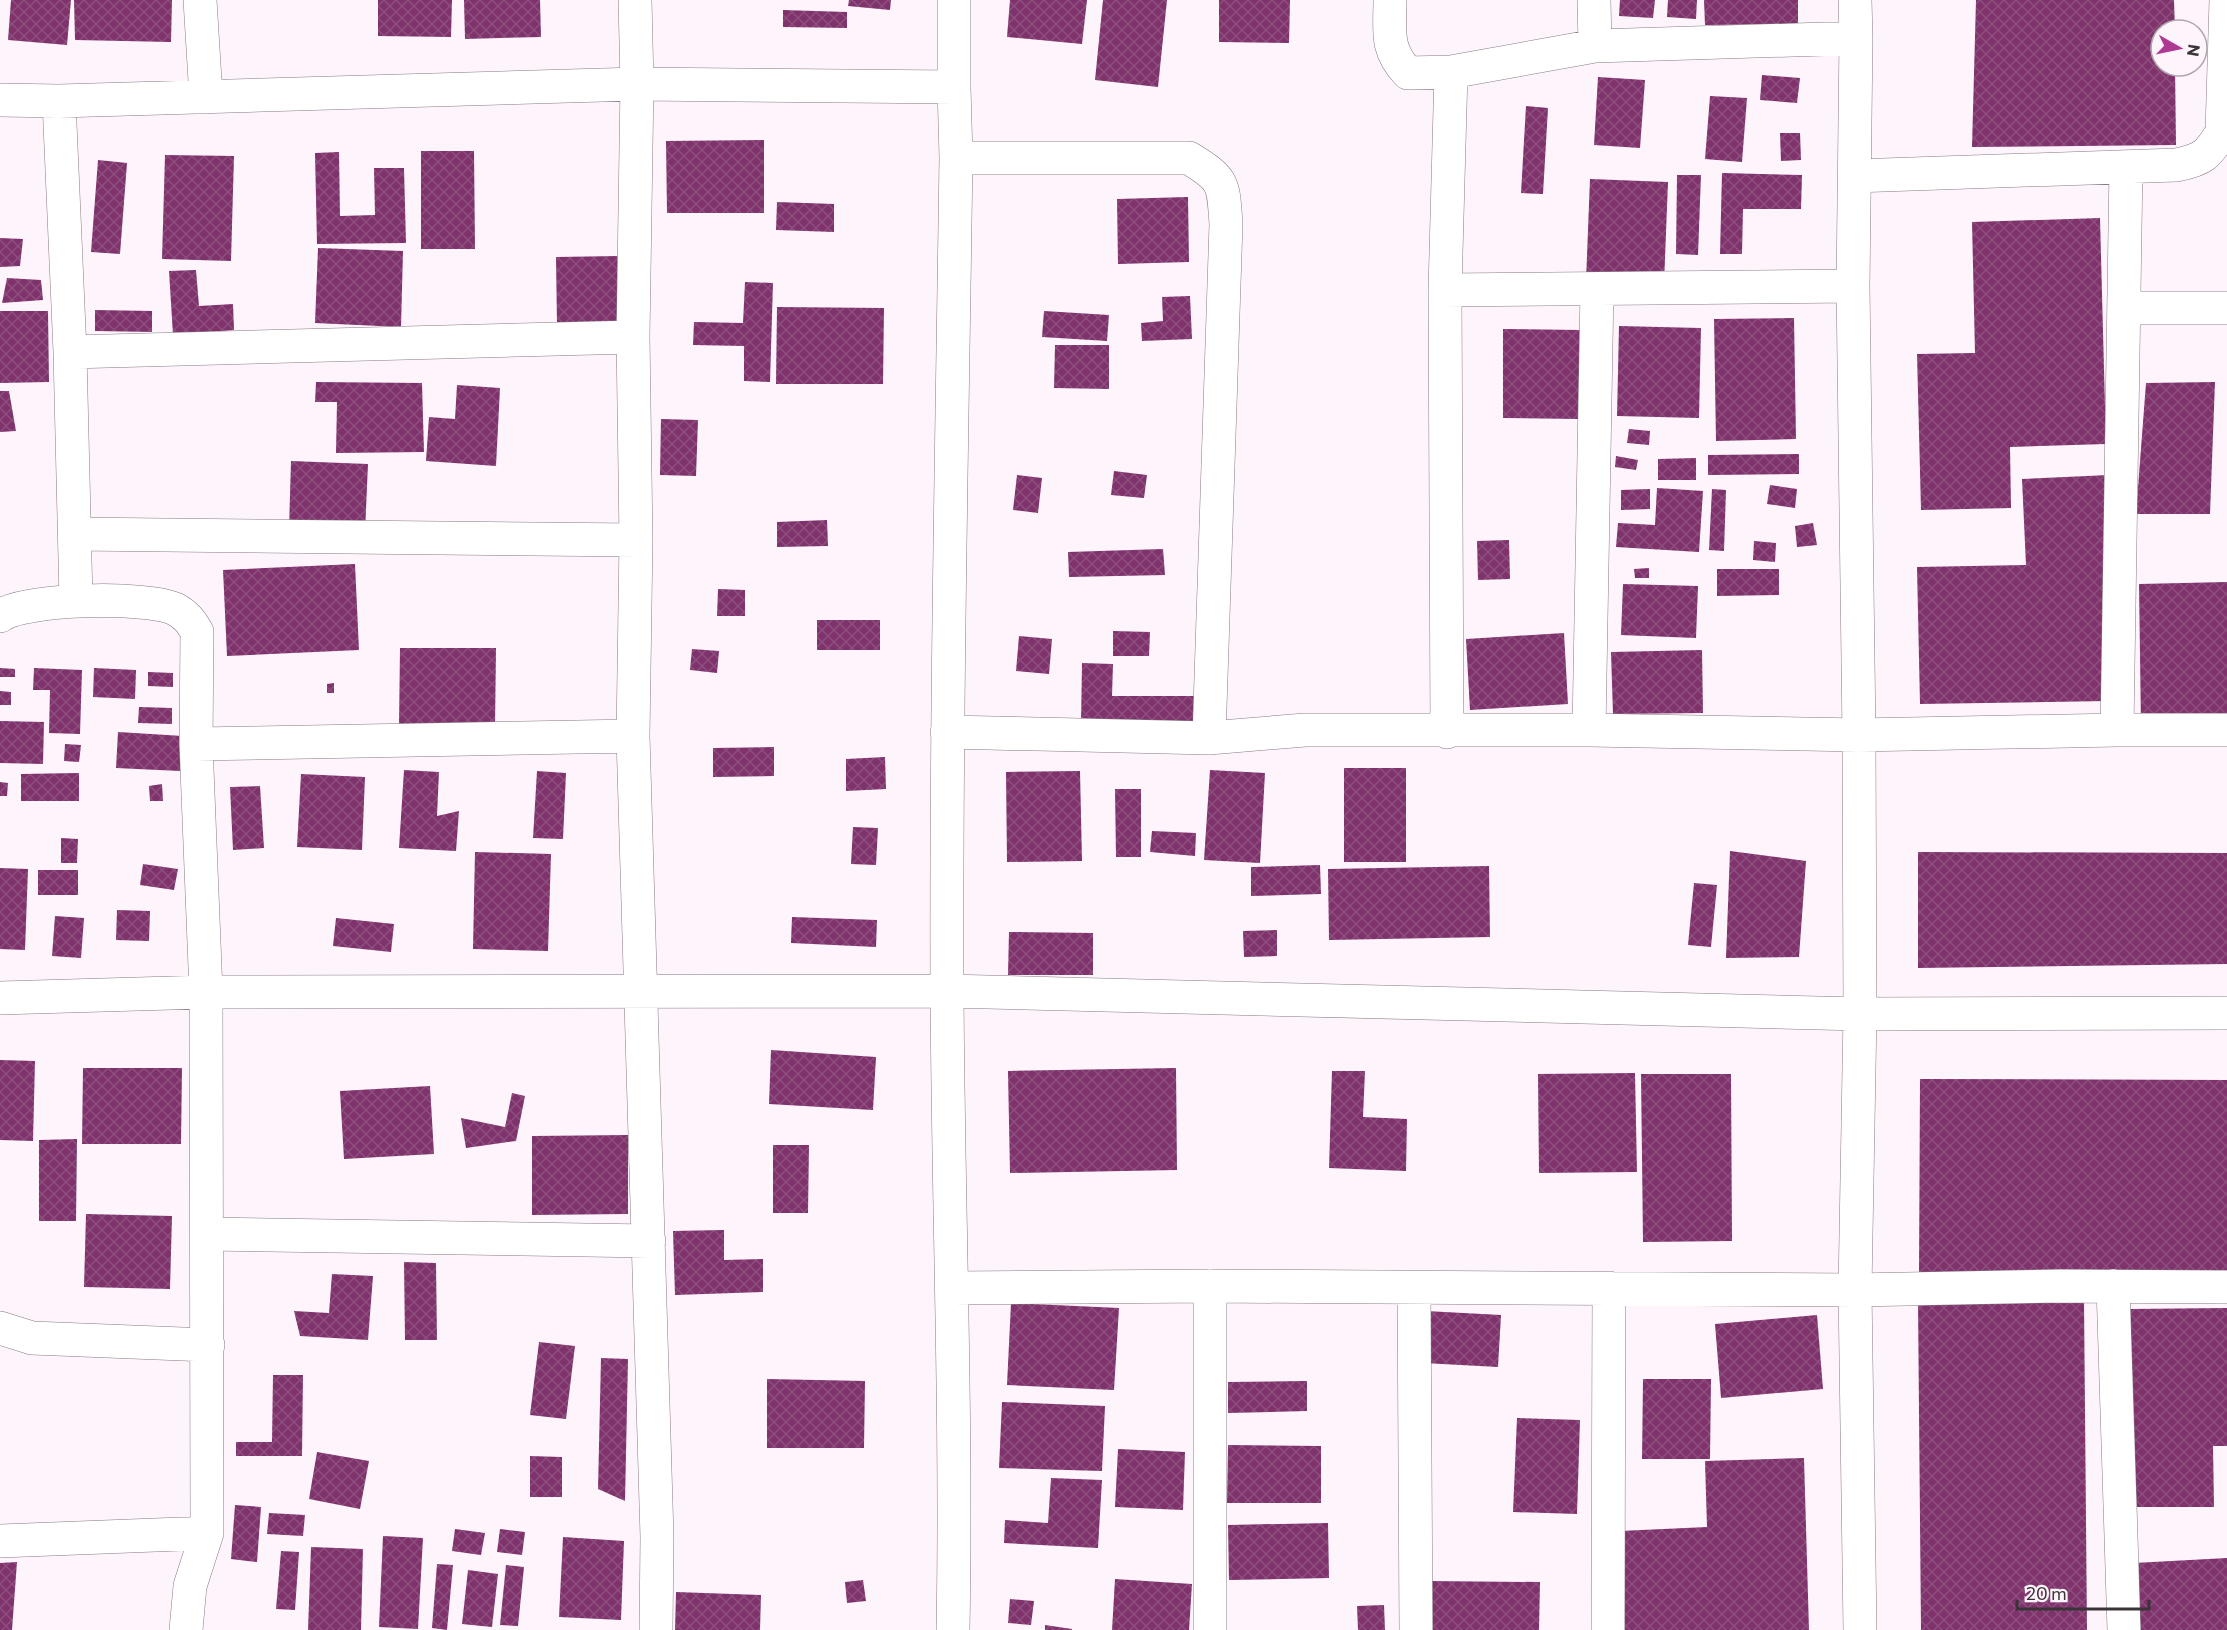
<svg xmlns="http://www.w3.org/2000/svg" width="2227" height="1630" font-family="Commissioner,sans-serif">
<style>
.building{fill:url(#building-cross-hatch)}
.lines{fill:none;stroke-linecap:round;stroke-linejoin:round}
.street-casing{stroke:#887b84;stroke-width:34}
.street{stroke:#fff;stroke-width:33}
</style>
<defs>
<pattern id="building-cross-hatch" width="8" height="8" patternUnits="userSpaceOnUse" patternTransform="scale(1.5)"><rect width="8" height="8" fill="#7f326c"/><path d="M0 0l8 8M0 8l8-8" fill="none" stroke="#8d4f7d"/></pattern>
</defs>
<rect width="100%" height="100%" fill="#fef4fb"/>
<!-- building -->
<path class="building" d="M 11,0 L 71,0 L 67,45 L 8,40 Z
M 74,0 L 172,0 L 171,42 L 75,40 Z
M 378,0 L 452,0 L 451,37 L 378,36 Z
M 464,0 L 540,0 L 541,37 L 465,39 Z
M 849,0 L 891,0 L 890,10 L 848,6 Z
M 1010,0 L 1087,0 L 1082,44 L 1007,37 Z
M 1103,0 L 1167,0 L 1158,87 L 1095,80 Z
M 1219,0 L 1290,0 L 1289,43 L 1219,42 Z
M 1620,0 L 1655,0 L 1653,18 L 1619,16 Z
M 1668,0 L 1697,0 L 1696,19 L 1667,17 Z
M 1704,0 L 1798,0 L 1798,24 L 1705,25 Z
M 1976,0 L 2174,0 L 2175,30 L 2161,30 L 2161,66 L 2175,66 L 2176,145 L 1972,147 Z
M 783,10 L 847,12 L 847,28 L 783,27 Z
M 1762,75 L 1800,78 L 1797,103 L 1760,100 Z
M 1598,77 L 1645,80 L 1640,148 L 1594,145 Z
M 1710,96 L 1747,98 L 1742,162 L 1705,159 Z
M 1526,106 L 1548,108 L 1543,194 L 1521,193 Z
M 1780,133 L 1800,133 L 1801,160 L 1781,161 Z
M 764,140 L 764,213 L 667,213 L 666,141 Z
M 421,151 L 474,151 L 475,249 L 421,249 Z
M 339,152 L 340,216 L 375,215 L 374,168 L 404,168 L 406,243 L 317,244 L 315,153 Z
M 165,155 L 234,156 L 231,261 L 162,259 Z
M 98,160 L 127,163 L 120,254 L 91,252 Z
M 1722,173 L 1802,175 L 1801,209 L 1743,209 L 1742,254 L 1720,254 Z
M 1677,175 L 1701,175 L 1698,255 L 1676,254 Z
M 1590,179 L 1668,182 L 1664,284 L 1586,281 Z
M 1188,197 L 1189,262 L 1118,264 L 1117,199 Z
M 777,202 L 834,204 L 834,232 L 776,230 Z
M 2100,218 L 2106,444 L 2010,447 L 2011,508 L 1921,510 L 1917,354 L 1975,353 L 1972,222 Z
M 0,238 L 23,239 L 20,266 L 0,267 Z
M 318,248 L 403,251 L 401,327 L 315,323 Z
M 618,256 L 619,323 L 557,325 L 556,257 Z
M 196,270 L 199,306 L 233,304 L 234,330 L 173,335 L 169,271 Z
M 7,278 L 41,280 L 43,300 L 2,303 Z
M 745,282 L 773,283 L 770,382 L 744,381 L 744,346 L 693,345 L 694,322 L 743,323 Z
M 1190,296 L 1192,339 L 1142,341 L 1141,323 L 1163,321 L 1162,297 Z
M 777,307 L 884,308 L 883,384 L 776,384 Z
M 95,310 L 152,311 L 152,332 L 95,331 Z
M 0,311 L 48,311 L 49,382 L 0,383 Z
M 1044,311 L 1109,315 L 1107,341 L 1042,337 Z
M 1794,318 L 1796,439 L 1716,441 L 1714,319 Z
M 1619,326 L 1701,328 L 1699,418 L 1617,416 Z
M 1503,329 L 1580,330 L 1578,419 L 1503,418 Z
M 1055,345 L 1109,345 L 1109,389 L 1054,388 Z
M 316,382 L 422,383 L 424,452 L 336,453 L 337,402 L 315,402 Z
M 2215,382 L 2210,514 L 2136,514 L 2146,383 Z
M 457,385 L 500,388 L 496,466 L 426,461 L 429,417 L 455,419 Z
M 0,391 L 9,391 L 16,431 L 0,432 Z
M 661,419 L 698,420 L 696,476 L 660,475 Z
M 1629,429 L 1650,431 L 1649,445 L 1627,443 Z
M 1799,454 L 1799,474 L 1708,475 L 1708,455 Z
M 1616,456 L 1638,460 L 1636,470 L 1615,467 Z
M 1696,458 L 1696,480 L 1658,480 L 1658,459 Z
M 291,461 L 368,464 L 365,532 L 289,529 Z
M 1114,471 L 1147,475 L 1144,498 L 1111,495 Z
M 1017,475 L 1042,478 L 1038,513 L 1013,510 Z
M 2109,475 L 2108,701 L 1920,704 L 1917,567 L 2026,565 L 2022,479 Z
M 1770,485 L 1797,489 L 1795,508 L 1767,504 Z
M 1657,488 L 1703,491 L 1699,552 L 1616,547 L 1618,523 L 1655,525 Z
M 1650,489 L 1650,509 L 1621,510 L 1621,490 Z
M 1712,489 L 1726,490 L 1724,551 L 1709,550 Z
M 827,520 L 828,546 L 777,547 L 777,522 Z
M 1813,523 L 1817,545 L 1797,547 L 1795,526 Z
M 1509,540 L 1510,579 L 1478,580 L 1477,541 Z
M 1754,541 L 1776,543 L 1775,562 L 1753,560 Z
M 1163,549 L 1165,575 L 1069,577 L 1068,552 Z
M 355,564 L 359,650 L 227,656 L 223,570 Z
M 1649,568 L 1649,578 L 1635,578 L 1634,569 Z
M 1717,569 L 1779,569 L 1779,595 L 1717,596 Z
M 2227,582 L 2227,725 L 2141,726 L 2139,584 Z
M 1623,584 L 1698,586 L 1696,638 L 1621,635 Z
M 718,589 L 745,590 L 745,616 L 717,616 Z
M 817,620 L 880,620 L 880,650 L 817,650 Z
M 1113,631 L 1150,632 L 1149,656 L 1113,656 Z
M 1564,633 L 1568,704 L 1470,710 L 1466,639 Z
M 1019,636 L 1052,639 L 1049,674 L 1016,671 Z
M 400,648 L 496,648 L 495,727 L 399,726 Z
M 692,649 L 719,651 L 717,673 L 690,670 Z
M 1702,650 L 1703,713 L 1613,714 L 1611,652 Z
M 1082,663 L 1113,664 L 1112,696 L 1194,696 L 1194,726 L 1081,724 Z
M 0,668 L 15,669 L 15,677 L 0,677 Z
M 34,668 L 82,670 L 80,734 L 49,733 L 50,690 L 33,690 Z
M 94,668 L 136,670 L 135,699 L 93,697 Z
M 148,672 L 173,673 L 173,687 L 148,686 Z
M 334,683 L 334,693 L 327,693 L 327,684 Z
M 0,691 L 11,692 L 11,705 L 0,705 Z
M 139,707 L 172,708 L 172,724 L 138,723 Z
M 0,721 L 44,722 L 43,764 L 0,763 Z
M 118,732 L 183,736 L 180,771 L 116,768 Z
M 65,744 L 81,745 L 79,762 L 64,761 Z
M 774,747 L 774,776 L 713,777 L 713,748 Z
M 885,757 L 886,789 L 846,791 L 846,759 Z
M 1344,768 L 1406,768 L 1406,862 L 1344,862 Z
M 404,770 L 439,772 L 437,816 L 459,811 L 456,851 L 399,848 Z
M 1210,770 L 1265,773 L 1260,863 L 1204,860 Z
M 537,771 L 566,773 L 563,839 L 533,838 Z
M 1080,771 L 1082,861 L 1007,862 L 1006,772 Z
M 79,773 L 79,801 L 21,801 L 21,774 Z
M 301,774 L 365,777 L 362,850 L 297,847 Z
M 0,782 L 8,783 L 7,796 L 0,796 Z
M 162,784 L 163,801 L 150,801 L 149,786 Z
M 260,786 L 264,848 L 233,850 L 230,787 Z
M 1115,789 L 1141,789 L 1141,857 L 1116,857 Z
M 853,827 L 878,828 L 876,865 L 851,864 Z
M 1152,831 L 1196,833 L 1195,856 L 1150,852 Z
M 61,838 L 78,839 L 77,863 L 61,863 Z
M 1730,851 L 1806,861 L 1799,957 L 1726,958 Z
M 475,852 L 551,854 L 548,951 L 473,949 Z
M 1918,852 L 2227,853 L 2227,964 L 1918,968 Z
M 143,864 L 178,869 L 174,890 L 140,885 Z
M 1320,865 L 1321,894 L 1251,896 L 1251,867 Z
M 1489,866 L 1490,937 L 1329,940 L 1328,869 Z
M 0,868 L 28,869 L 25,950 L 0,949 Z
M 38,870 L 78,870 L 78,895 L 38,895 Z
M 1694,883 L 1717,885 L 1711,947 L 1688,945 Z
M 117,910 L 150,911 L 149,941 L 116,940 Z
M 55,916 L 84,918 L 81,958 L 52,956 Z
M 792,917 L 877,920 L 876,947 L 791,943 Z
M 336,918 L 394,924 L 391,952 L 333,946 Z
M 1277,930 L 1277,956 L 1244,957 L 1243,931 Z
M 1009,932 L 1093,933 L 1093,975 L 1008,975 Z
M 771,1050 L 876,1057 L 873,1110 L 769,1104 Z
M 0,1060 L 35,1061 L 33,1141 L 0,1140 Z
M 83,1068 L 182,1068 L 181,1144 L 82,1144 Z
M 1176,1068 L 1177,1170 L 1010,1173 L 1008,1071 Z
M 1332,1071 L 1365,1071 L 1363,1117 L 1407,1119 L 1406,1171 L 1329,1168 Z
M 1635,1073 L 1637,1172 L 1539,1173 L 1538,1074 Z
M 1641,1074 L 1731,1074 L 1732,1241 L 1643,1242 Z
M 1920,1079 L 2227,1080 L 2227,1277 L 1919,1276 Z
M 430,1086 L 434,1154 L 344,1159 L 340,1091 Z
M 512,1093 L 525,1096 L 516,1141 L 466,1148 L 461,1118 L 505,1127 Z
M 628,1135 L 628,1214 L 532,1215 L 532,1136 Z
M 77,1139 L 76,1221 L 39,1221 L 39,1140 Z
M 773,1145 L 809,1145 L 808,1213 L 773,1213 Z
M 86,1214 L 172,1216 L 170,1289 L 84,1287 Z
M 724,1230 L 724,1260 L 763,1259 L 763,1292 L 675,1295 L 673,1231 Z
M 404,1262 L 436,1263 L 437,1340 L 405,1340 Z
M 332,1274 L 373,1276 L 368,1340 L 300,1336 L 294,1311 L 329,1313 Z
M 2084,1300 L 2087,1630 L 1921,1630 L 1918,1302 Z
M 1011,1303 L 1119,1308 L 1114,1390 L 1007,1385 Z
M 2227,1308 L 2227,1446 L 2213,1446 L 2214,1507 L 2131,1507 L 2129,1309 Z
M 1426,1311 L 1501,1315 L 1498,1367 L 1423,1363 Z
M 1817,1315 L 1823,1389 L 1721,1398 L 1715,1324 Z
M 539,1342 L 575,1346 L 566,1419 L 530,1415 Z
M 601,1358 L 628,1359 L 625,1501 L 598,1489 Z
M 273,1375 L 303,1375 L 302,1456 L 236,1456 L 236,1442 L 272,1442 Z
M 767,1379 L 865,1381 L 864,1448 L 767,1448 Z
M 1643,1379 L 1711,1379 L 1710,1459 L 1642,1459 Z
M 1307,1381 L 1307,1411 L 1228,1413 L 1228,1382 Z
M 1002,1402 L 1105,1406 L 1102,1471 L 999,1468 Z
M 1517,1418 L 1580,1420 L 1577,1514 L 1513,1512 Z
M 1228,1445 L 1321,1446 L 1321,1503 L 1227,1503 Z
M 1118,1449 L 1185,1452 L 1183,1510 L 1115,1507 Z
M 317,1452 L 369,1461 L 360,1509 L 309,1499 Z
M 530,1456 L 562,1457 L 562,1497 L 530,1497 Z
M 1804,1458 L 1809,1630 L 1623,1630 L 1620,1531 L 1707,1527 L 1705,1461 Z
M 1051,1478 L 1102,1480 L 1098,1548 L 1004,1543 L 1005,1520 L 1048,1523 Z
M 235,1505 L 261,1507 L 257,1562 L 231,1559 Z
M 269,1513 L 305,1515 L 303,1536 L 267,1534 Z
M 1328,1523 L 1329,1578 L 1229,1580 L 1228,1525 Z
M 455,1529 L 485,1533 L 481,1555 L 452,1551 Z
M 500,1529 L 525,1532 L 522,1555 L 497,1552 Z
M 383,1536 L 423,1538 L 418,1629 L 379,1627 Z
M 563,1537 L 624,1541 L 621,1620 L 559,1617 Z
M 311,1547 L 363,1549 L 361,1630 L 308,1630 Z
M 281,1551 L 299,1552 L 295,1610 L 276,1609 Z
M 2227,1558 L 2227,1630 L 2137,1630 L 2134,1563 Z
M 17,1562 L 12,1630 L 0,1630 L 0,1563 Z
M 437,1564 L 453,1565 L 447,1630 L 432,1628 Z
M 506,1565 L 524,1567 L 518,1626 L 500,1625 Z
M 468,1570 L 498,1574 L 492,1627 L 462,1624 Z
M 1115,1579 L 1192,1584 L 1189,1630 L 1112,1630 Z
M 863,1580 L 866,1601 L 847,1603 L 845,1582 Z
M 1428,1581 L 1540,1582 L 1539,1630 L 1427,1630 Z
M 676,1592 L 761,1595 L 760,1630 L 675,1630 Z
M 1010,1599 L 1034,1601 L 1031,1625 L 1008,1623 Z
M 1384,1605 L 1385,1630 L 1358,1630 L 1357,1606 Z
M 1045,1625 L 1072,1629 L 1072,1630 L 1045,1630 Z"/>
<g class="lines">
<!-- street casing -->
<g class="street-casing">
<path id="street" d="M 200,0 L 206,97
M 635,0 L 637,84 L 633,337 L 636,540 L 633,736 L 657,1537 L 656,1630
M 1390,0 C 1390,31 1385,49 1408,73 L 1451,72 L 1595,46 L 1856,38
M 1594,0 L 1595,46
M 1855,0 L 1856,38 L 1853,286 L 1859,735 L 1860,1014 L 1855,1290 L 1860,1630
M 0,100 L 59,101 L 637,84 L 954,87
M 59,101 L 70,352 L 76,601
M 956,158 L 1189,158 C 1225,180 1223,183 1226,224 L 1209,738
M 1854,176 L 2176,165 C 2203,160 2208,155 2222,132 L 2226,0
M 1445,290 L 1853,286
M 2124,308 L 2227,308
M 70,352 L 633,337
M 75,534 L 636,540
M 0,616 C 25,598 147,596 175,609 C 186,615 191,621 197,632 L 196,744 L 206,992 L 207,1533 L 190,1586 L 186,1630
M 1589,730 L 1597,289
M 2117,730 L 2126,167
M 947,732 L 1209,738 L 1305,730 L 1589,730 L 1859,735 L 2117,730 L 2227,730
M 1447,732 L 1445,290 L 1451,72
M 196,744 L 633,736
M 0,998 L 206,992 L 947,991 L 1860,1014 L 2227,1013
M 208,1234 L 649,1241
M 1210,1286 L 1210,1630
M 2113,1286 L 2124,1630
M 952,1288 L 1210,1286 L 1855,1290 L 2060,1286 L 2227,1287
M 1414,1289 L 1416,1630
M 0,1328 L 32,1338 L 208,1345
M 0,1541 L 207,1533
M 953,1630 C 957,1415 948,1201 947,987 C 946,710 952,434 956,158 L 954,87 L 954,0
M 1608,1630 L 1609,1288"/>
</g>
<!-- street -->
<use href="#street" class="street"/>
</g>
<!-- north arrow -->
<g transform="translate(2179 48) rotate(99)"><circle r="28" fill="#fef4fb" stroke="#b0a7ad" stroke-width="1.5"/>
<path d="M0-4.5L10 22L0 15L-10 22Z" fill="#ad3993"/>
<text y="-9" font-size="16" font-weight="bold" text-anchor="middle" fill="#3a3438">N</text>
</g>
<!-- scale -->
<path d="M2017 1600v9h132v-9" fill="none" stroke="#3a3438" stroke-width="3"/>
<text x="2026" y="1600" font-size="18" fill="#3a3438" stroke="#fef4fb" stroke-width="4.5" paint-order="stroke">20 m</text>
</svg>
